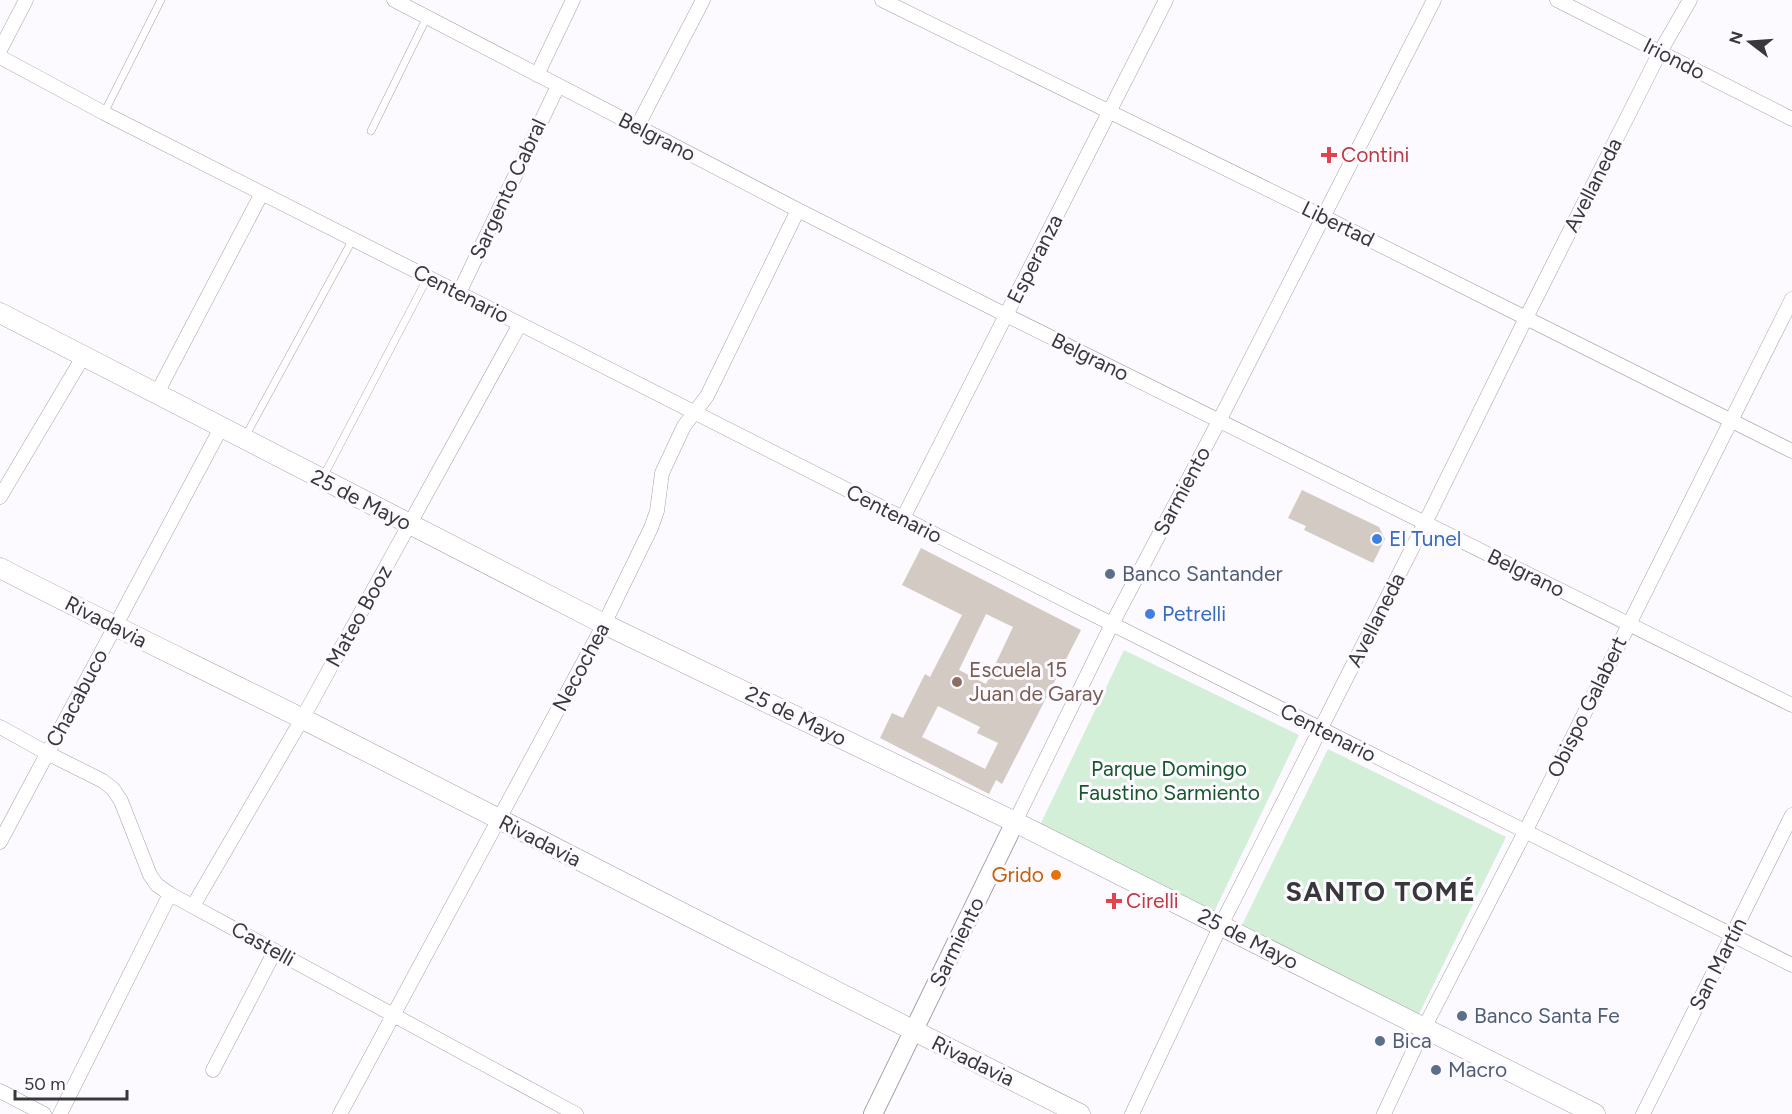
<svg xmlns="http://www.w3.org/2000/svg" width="1792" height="1114" font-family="Figtree,sans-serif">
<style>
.green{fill:#d3efd8}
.building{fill:#d3cac4;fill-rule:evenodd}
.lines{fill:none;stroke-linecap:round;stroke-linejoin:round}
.service-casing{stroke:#a5a0a8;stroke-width:8}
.minor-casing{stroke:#a5a0a8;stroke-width:15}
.tertiary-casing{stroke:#a5a0a8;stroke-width:20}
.secondary-casing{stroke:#a5a0a8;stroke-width:21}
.service{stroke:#fff;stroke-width:7}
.minor{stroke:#fff;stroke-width:14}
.tertiary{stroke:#fff;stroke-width:18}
.secondary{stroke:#fff;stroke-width:20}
.health-dot{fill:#e0444e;stroke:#fcfaff;stroke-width:2}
.shop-dot{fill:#3f7fe0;stroke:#fcfaff;stroke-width:2}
.service-dot{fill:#5c6f8a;stroke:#fcfaff;stroke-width:2}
.education-dot{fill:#8d6e63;stroke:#fcfaff;stroke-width:2}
.food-dot{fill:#e8710a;stroke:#fcfaff;stroke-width:2}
.labels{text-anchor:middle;stroke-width:6;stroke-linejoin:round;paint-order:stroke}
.street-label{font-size:21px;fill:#38373a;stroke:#fcfaff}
.health-label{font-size:21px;fill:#be3a42;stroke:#fcfaff;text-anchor:start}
.shop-label{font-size:21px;fill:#366cbe;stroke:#fcfaff;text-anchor:start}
.service-label{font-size:21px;fill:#4e5e75;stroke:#fcfaff;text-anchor:start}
.education-label{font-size:21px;fill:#785e54;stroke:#fcfaff;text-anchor:start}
.park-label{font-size:21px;fill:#16572b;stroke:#fcfaff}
.food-label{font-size:21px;fill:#c56008;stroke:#fcfaff;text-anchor:end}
.district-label{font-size:27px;font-weight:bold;letter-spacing:1.5px;fill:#38373a;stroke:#fcfaff}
</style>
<rect width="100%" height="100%" fill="#fcfaff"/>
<!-- green -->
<path class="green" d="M 1124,650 L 1299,735 L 1214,912 L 1039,827 Z
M 1328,749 L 1506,837 L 1419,1014 L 1241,927 Z"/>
<!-- building -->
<path class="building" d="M 1302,490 L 1379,527 L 1385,539 L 1373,563 L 1304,530 L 1306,526 L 1288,518 Z
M 921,548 L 1081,630 L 1002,784 L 996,780 L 989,794 L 880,738 L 892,713 L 903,718 L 925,674 L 930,677 L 962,615 L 902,585 ZM 986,614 L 1013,627 L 986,684 L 959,670 ZM 938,706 L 980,727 L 977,733 L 998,743 L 985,769 L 922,737 Z"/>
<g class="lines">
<!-- service casing -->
<g class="service-casing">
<path id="service" d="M 104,113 L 161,0
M 371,131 L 427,17
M 245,437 L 353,239
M 323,477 L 428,277"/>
</g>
<!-- minor casing -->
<g class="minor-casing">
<path id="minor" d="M 394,0 L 798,210 L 1006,315 L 1792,705
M 882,0 L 1324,217 L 1792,451
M 1557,0 L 1792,119
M 0,50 L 26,0
M 0,57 L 104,113 L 1112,624 L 1792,965
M 537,75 L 573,0
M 637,127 L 703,0
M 459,293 L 558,86
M 156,395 L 262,193
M 0,497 L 83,357
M 903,518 L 1166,0
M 0,727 L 47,753 L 103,781 L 113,789 L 121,801 L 150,875 L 157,885 L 170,894 L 576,1114
M 1015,822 L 1112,624 L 1219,421 L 1434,0
M 0,842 L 221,428
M 193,906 L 302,719 L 520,324
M 213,1070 L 275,951
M 0,1091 L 44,1114
M 60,1114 L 170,894
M 340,1114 L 604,624 L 651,528 L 657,511 L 662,473 L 684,426 L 707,396 L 798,210
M 1132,1114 L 1221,925 L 1425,523 L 1526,318 L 1660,52 L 1690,0
M 1384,1114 L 1424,1028 L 1525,832 L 1792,299
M 1643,1114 L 1792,815"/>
</g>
<!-- tertiary casing -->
<g class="tertiary-casing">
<path id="tertiary" d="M 873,1114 L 1015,822"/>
</g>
<!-- secondary casing -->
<g class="secondary-casing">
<path id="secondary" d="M 0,313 L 604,624 L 1015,822 L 1595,1114
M 0,568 C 101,620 203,669 305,720 C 563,851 820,985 1080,1114"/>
</g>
<!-- service -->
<use href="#service" class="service"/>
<!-- minor -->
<use href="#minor" class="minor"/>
<!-- tertiary -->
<use href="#tertiary" class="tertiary"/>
<!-- secondary -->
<use href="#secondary" class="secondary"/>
</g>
<!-- markers -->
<g class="health-dot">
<path d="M1326 146h6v6h6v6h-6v6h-6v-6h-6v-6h6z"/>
<path d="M1111 892h6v6h6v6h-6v6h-6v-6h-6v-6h6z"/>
</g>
<g class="shop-dot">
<circle cx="1377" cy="539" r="6"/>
<circle cx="1150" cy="614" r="6"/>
</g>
<g class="service-dot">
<circle cx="1110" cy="574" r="6"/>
<circle cx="1462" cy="1016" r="6"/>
<circle cx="1380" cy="1041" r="6"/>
<circle cx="1436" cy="1070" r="6"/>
</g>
<circle class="education-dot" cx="957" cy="682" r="6"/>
<circle class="food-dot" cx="1056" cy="875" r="6"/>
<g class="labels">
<!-- street labels -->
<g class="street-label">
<text transform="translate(1674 59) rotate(27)" y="7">Iriondo</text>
<text transform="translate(657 137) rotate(27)" y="7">Belgrano</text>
<text transform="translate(1593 185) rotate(-63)" y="7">Avellaneda</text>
<text transform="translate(508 189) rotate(-65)" y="7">Sargento Cabral</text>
<text transform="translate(1338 224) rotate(26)" y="7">Libertad</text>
<text transform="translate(1035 259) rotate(-63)" y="7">Esperanza</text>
<text transform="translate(461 294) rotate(27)" y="7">Centenario</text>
<text transform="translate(1090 357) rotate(26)" y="7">Belgrano</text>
<text transform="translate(1182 491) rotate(-62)" y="7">Sarmiento</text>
<text transform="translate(361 500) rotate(27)" y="7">25 de Mayo</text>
<text transform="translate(894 514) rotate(27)" y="7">Centenario</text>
<text transform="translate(1526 573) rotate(26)" y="7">Belgrano</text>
<text transform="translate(359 616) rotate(-61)" y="7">Mateo Booz</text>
<text transform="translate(1376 620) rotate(-63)" y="7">Avellaneda</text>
<text transform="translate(106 622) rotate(27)" y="7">Rivadavia</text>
<text transform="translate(581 667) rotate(-62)" y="7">Necochea</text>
<text transform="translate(77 698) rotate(-62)" y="7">Chacabuco</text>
<text transform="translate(1587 707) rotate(-64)" y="7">Obispo Galabert</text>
<text transform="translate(796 716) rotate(26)" y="7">25 de Mayo</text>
<text transform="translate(1328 733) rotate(27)" y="7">Centenario</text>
<text transform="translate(540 841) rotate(27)" y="7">Rivadavia</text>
<text transform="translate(1248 939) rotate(27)" y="7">25 de Mayo</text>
<text transform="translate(957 942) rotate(-64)" y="7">Sarmiento</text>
<text transform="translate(263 944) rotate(29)" y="7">Castelli</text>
<text transform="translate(1718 964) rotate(-63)" y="7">San Martín</text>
<text transform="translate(973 1061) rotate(26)" y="7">Rivadavia</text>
</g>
<!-- health labels -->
<g class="health-label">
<text x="1341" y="162">Contini</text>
<text x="1126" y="908">Cirelli</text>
</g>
<!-- shop labels -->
<g class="shop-label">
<text x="1389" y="546">El Tunel</text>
<text x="1162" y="621">Petrelli</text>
</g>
<!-- service labels -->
<g class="service-label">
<text x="1122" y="581">Banco Santander</text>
<text x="1474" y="1023">Banco Santa Fe</text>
<text x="1392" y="1048">Bica</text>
<text x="1448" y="1077">Macro</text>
</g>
<!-- education labels -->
<g class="education-label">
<text x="969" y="677">Escuela 15<tspan x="969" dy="24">Juan de Garay</tspan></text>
</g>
<!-- park labels -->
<g class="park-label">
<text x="1169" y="776">Parque Domingo<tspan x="1169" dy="24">Faustino Sarmiento</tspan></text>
</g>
<!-- food labels -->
<g class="food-label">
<text x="1044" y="882">Grido</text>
</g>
<!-- district labels -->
<g class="district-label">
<text x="1381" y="901">SANTO TOMÉ</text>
</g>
</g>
<!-- north arrow -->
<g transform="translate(1750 42) rotate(287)" stroke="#fcfaff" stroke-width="4.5" paint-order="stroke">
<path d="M0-4.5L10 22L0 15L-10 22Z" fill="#38373a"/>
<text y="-9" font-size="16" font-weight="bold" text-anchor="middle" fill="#38373a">N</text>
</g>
<!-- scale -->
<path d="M15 1090v9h112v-9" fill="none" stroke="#38373a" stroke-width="3"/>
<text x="24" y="1090" font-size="18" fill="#38373a" stroke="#fcfaff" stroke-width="4.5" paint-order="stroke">50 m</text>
</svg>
